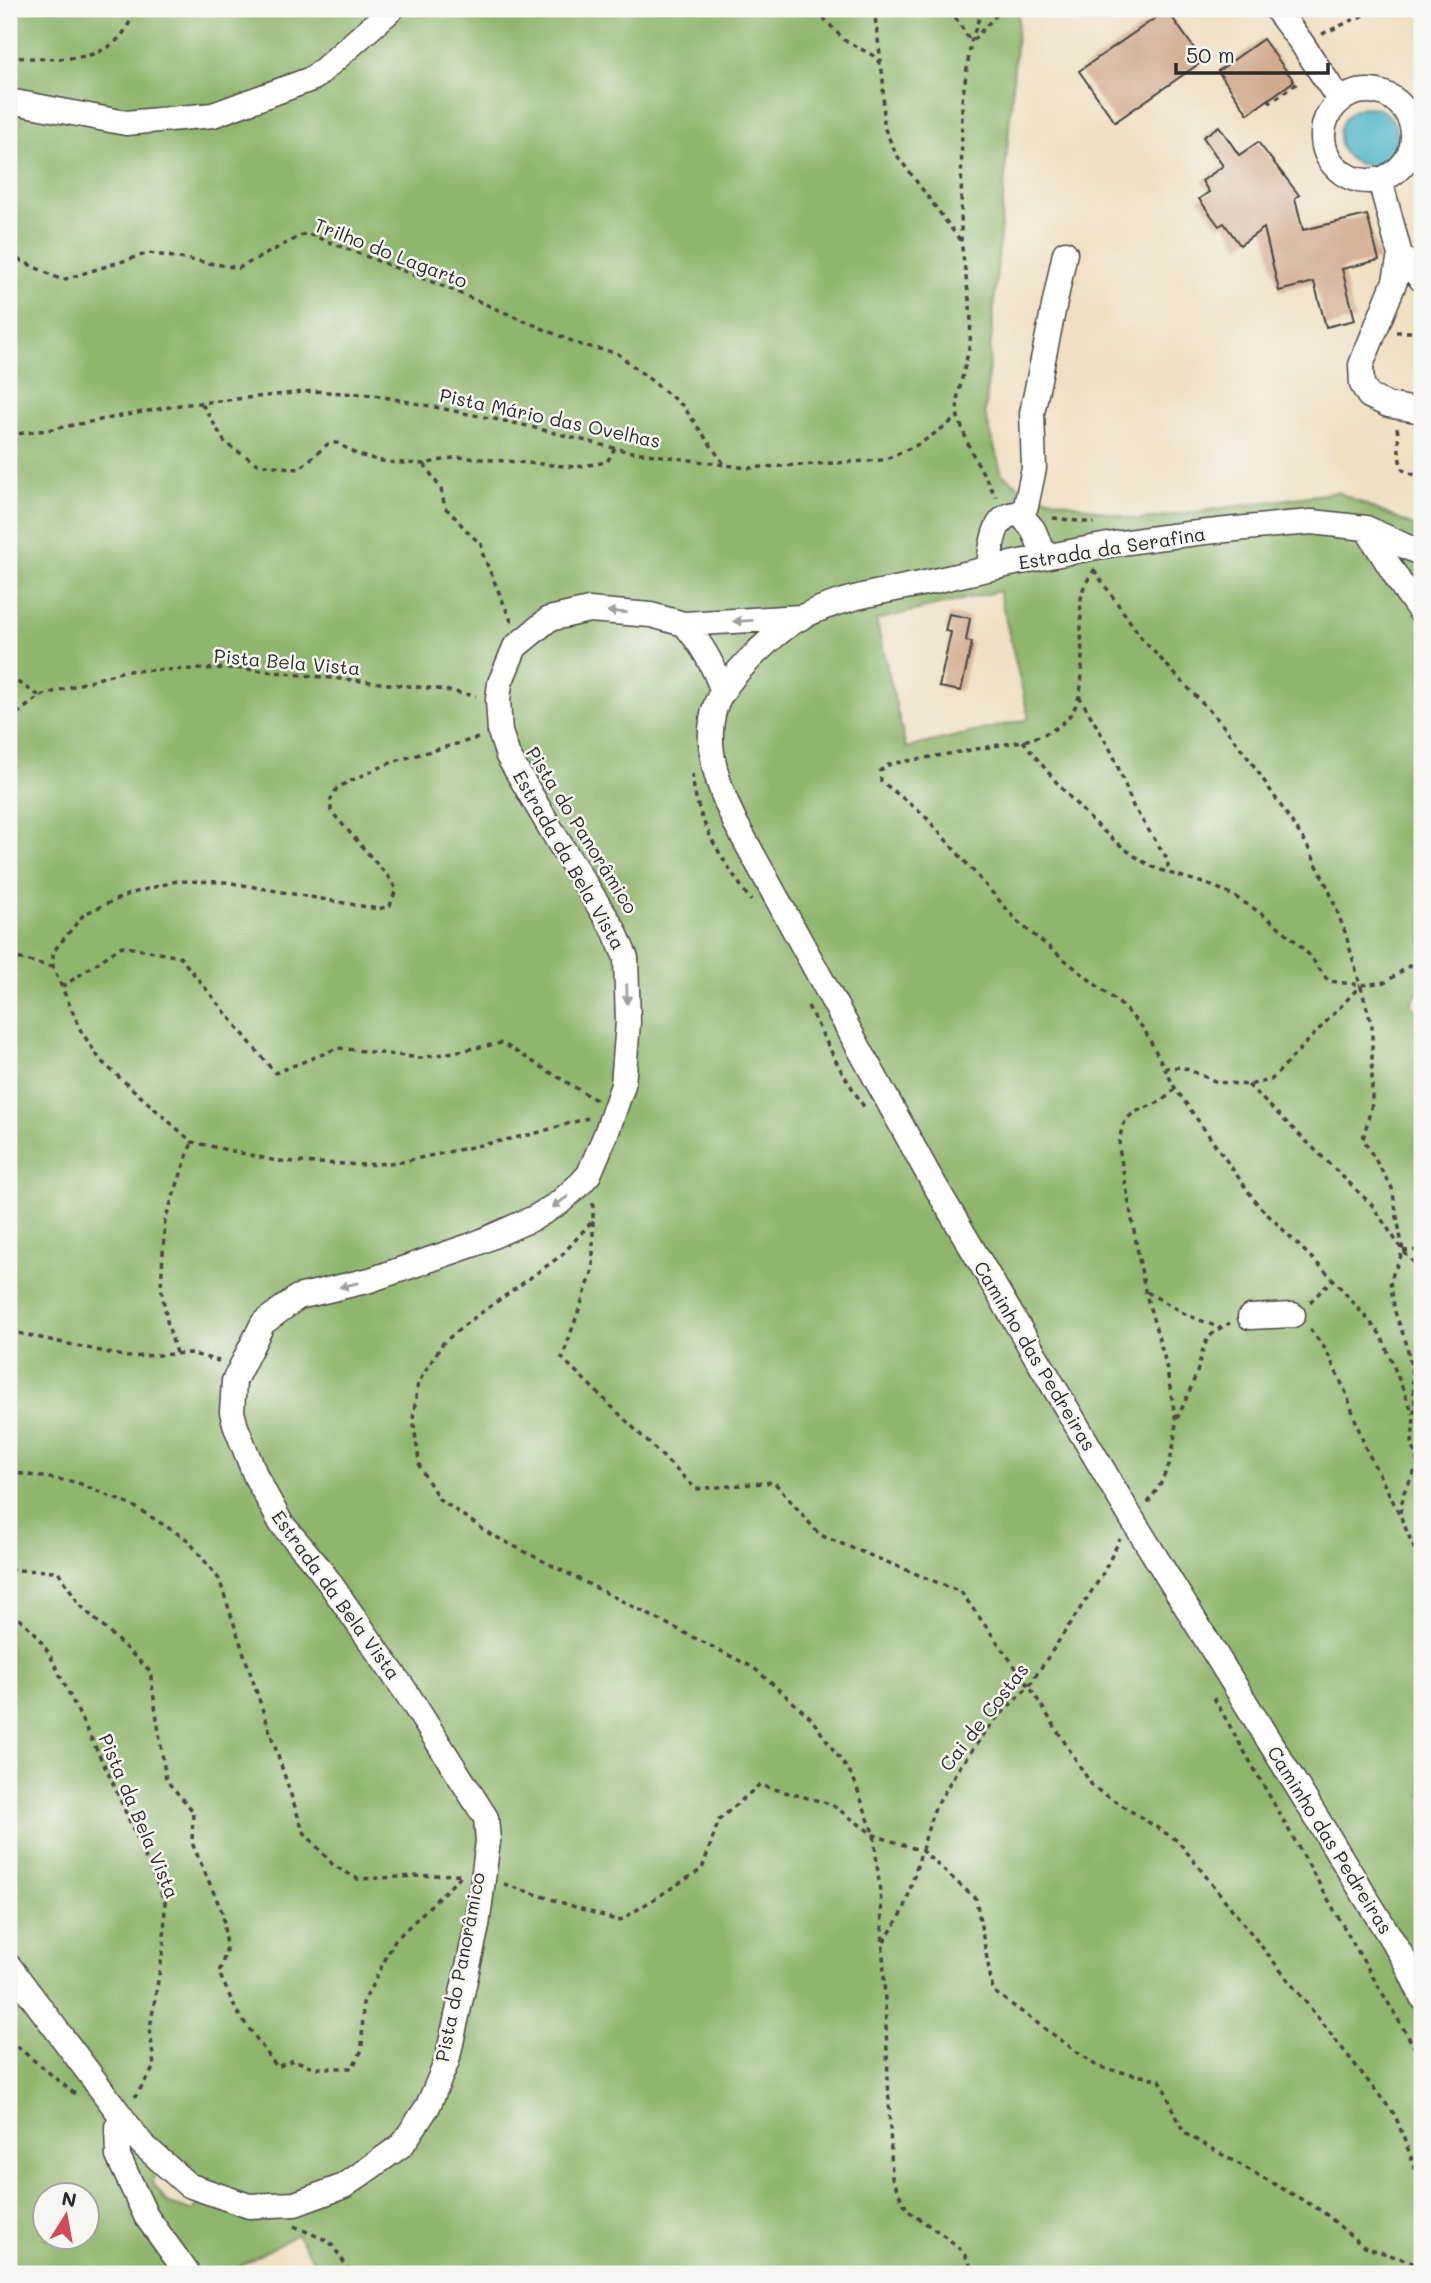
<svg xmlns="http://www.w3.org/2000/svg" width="1431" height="2283" font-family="Mali,sans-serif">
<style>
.forest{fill:#8eb66c;stroke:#5c704c;stroke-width:2;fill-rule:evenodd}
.water{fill:#49b4c6;stroke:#3a7078;stroke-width:2}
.building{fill:#d2ab8f}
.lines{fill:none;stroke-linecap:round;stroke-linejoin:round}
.minor-casing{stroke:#494642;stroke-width:27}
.path{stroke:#494642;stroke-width:3.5;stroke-dasharray:5 5;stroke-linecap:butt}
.minor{stroke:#fff;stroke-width:24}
.oneway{fill:#a0a0a0}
.labels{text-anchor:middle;stroke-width:5;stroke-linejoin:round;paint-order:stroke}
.street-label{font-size:19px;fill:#2b2b2b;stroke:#f6f6f2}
</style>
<rect width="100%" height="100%" fill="#f6f6f2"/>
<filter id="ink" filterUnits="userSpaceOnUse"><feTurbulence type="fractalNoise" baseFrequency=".0143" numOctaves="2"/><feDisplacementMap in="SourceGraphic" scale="14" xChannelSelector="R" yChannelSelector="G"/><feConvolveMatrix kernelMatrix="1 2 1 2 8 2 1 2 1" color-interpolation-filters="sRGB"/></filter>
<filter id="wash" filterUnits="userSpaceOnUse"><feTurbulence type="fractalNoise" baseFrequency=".00686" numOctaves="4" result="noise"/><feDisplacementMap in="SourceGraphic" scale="28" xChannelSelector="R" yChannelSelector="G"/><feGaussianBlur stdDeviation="1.57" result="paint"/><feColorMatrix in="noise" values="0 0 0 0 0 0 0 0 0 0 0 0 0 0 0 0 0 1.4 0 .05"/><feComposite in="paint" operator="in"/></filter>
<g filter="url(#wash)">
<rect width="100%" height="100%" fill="#f0e0c2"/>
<!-- forest -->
<path class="forest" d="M 9,9 L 1019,9 L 985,413 L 1002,474 L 1029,493 L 1137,520 L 1338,492 L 1422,530 L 1422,987 L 1411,1003 L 1422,1019 L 1422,2274 L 321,2274 L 297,2234 L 226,2274 L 9,2274 ZM 999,591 L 1029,719 L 906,748 L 876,620 ZM 157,2171 L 191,2198 L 201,2203 L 191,2211 L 167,2203 L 153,2183 ZM 46,2196 L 88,2196 L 88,2238 L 46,2238 Z"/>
<!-- water -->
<path class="water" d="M1339 136a29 29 0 1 1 58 0a29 29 0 1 1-58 0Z"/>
<g id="blocks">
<!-- building -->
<path class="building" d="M 1167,10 L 1203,61 L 1115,122 L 1079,71 Z
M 1263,39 L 1294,81 L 1248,114 L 1218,71 Z
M 1219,126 L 1239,155 L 1258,142 L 1299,195 L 1295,198 L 1303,230 L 1367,215 L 1379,260 L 1342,269 L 1355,320 L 1326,327 L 1314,282 L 1279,291 L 1264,228 L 1240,245 L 1224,223 L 1219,226 L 1199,199 L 1209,192 L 1202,181 L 1223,166 L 1203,137 Z
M 949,614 L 970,618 L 966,641 L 972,642 L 961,691 L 939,687 L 951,632 L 945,631 Z"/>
</g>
</g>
<g filter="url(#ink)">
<use href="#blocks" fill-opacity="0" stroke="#494642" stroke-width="2"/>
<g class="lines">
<!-- minor casing -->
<g class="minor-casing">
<path id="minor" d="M 1276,9 L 1301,42 L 1340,101
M1323 136a45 45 0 1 1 90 0a45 45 0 1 1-90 0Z
M 9,101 L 126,123 L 213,115 L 314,78 L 392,9
M 1380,180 L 1400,255 L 1395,281 L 1361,365 L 1362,384 L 1369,396 L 1388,405 L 1422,411
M 1400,255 L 1422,280
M 1020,514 L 1026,506 L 1034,468 L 1032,413 L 1065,253
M 1366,528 L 1402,586 L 1422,614
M 1422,554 L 1366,528 L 1312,522 L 1287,524 C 1224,530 1159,536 1097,547 C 1041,557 986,569 930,582 C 888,591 841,597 802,617 C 777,630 723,680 715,707 C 703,747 719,789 736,824 L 927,1172 L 1132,1519 L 1405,1961 L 1422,1997
M 988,569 C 992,547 992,512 1020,514 L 1033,529 L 1045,557
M 684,624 C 703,645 714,666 723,692
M 1250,1317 L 1293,1315
M 9,1966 L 142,2144 L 188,2185 L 249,2206 L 295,2204 L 344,2186 L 402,2145 L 428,2106 L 447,2061 L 477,1926 L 488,1841 L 486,1818 L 406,1692 L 320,1569 L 281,1523 L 256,1477 L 236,1427 L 232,1412 L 234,1381 L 263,1323 L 298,1297 L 370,1280 L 475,1244 L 534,1218 L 559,1203 L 581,1183 L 589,1174 L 606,1134 L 623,1085 L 628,1022 L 626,958 L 614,930 L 558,841 L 508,756 L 500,732 L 498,700 L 500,683 L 515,647 L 549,619 L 589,610 L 651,615 L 684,624 L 801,617
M 117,2127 L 118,2156 L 146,2216 L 188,2274"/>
</g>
<!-- path -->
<path class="path" d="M 819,9 L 819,13 L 844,40 L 874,56 L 881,65 L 883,77 L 884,127 L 896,154 L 960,240
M 874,9 L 881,62
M 950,9 L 971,42
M 982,9 L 971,42 L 962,101 L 961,241 L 971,314 L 970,344 L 957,400 L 958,417 L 970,449 L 996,497
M 1322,34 L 1377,9
M 973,40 L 1002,9
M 9,57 C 57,59 119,69 134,9
M 1269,99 L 1271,102 L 1300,81
M 9,255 L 62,280 L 149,253 L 239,268 L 306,233 L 445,287 L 581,345 L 617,353 L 683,406 L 724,464
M 1396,332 L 1422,332
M 202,404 L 226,444 L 258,464 L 299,469 L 329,443 L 337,443 L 358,455 L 386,462 L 424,464 L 457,457 L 576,467 L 607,462 L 615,448
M 1397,428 C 1400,442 1397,457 1403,470 L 1422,478
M 9,435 L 47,430 L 180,405 L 313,391 L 374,395 L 519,424 L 626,451 L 747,468 L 884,460 L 921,443 L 958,417
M 424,464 L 441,489 L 445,508 C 459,519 466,534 481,543 L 483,555 L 512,623
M 1053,518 L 1094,523
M 1095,569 C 1091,574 1087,581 1084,587 C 1079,599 1081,613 1081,625 C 1082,684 1092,724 1023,741 L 890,764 L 880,771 L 881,781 L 924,815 L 1019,923 L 1121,1005 L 1144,1029 L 1175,1088 L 1258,1205 L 1333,1279 L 1381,1335 L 1413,1414
M 1094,570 L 1143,640 L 1222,724 L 1252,763 L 1306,843 L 1329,890 L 1345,932 L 1372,1026 L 1372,1104 L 1363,1139 L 1392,1188 L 1403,1251 L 1390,1281 L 1395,1312 L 1406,1342 L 1411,1366 L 1415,1402 L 1412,1442 L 1418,1465 L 1422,1473
M 9,677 L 40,696
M 1079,696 L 1113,754 L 1133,806 L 1168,860 L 1168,872
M 9,720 L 40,696 L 124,671 L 235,668 L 438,689 L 476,696
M 1422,721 L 1420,745 L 1422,760
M 478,738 L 395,761 L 350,781 L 337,788 L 331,799 L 331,811 L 391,880 L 396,889 L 390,906 L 378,909 L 226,882 L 177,881 L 129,894 L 84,914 L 53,952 L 53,967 L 81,1031 L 101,1061 L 192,1142 L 277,1161 L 364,1165 L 401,1162 L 533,1134 L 588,1118
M 1023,741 C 1057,784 1093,828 1139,859 C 1164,876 1197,878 1224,891 C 1255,907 1286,930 1309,955 C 1316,963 1321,973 1329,981 L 1361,985 L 1386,982 L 1422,957
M 692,774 C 697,826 723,859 751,901
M 9,956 L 53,967
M 62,987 L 122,946 L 180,957 L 275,1073 L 338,1048 L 421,1058 L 502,1043 L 596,1100
M 808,1006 L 839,1067 L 864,1107
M 1164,1068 L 1182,1067 L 1217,1082 L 1248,1085 L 1271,1080 L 1361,985
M 1248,1085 L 1372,1205 L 1403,1251 L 1422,1271
M 593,1203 L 593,1220 L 562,1255 L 467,1323 L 443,1343 L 418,1383 L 413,1419 L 420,1468 L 439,1499 L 490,1534 L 754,1668 L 810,1717 L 853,1777 L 874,1835 L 881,1902 L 892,2177 C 897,2188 902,2204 910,2212 C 930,2229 970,2245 972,2274
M 593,1221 L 593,1270 L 562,1358 L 696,1489 L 774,1482 L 820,1535 L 961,1592 L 1029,1686 L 1093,1787 L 1178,1841 L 1395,2115 L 1422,2186
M 1403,1251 L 1422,1250
M 1147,1292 L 1187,1315 L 1220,1328
M 1310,1302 L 1333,1279
M 1310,1329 L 1326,1350 L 1346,1393 L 1365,1447 L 1400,1515 L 1422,1567
M 9,1331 L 128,1357 L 189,1353 L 219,1361
M 176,1353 L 167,1321 L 161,1287 L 165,1220 L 192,1142
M 1177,1419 C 1184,1404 1191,1388 1197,1372 C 1205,1345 1201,1337 1230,1323
M 9,1472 L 76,1482 L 135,1507 L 188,1540 L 219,1579 L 303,1831 L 333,1865 L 358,1879 L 461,1874
M 1148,1503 L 1160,1485 L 1169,1465 L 1174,1443 L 1176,1421 L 1165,1360 L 1145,1291 L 1119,1148 C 1121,1097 1153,1118 1175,1088
M 1400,1513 L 1404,1492 L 1422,1457
M 9,1570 L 58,1571 L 80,1605 L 150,1671 L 166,1780 L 193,1811 L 192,1843 L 223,1914 L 226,1951 L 219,1973 L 237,2012 L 277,2067 L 293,2060 L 316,2068 L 352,2068 L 362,2050 L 363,2003 L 395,1940 L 462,1875
M 9,1615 L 21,1620 L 35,1633 L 49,1653 L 112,1781 L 165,1902 L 164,1945 L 150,2028 L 154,2067 L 135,2097
M 1214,1698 L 1354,1945 L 1422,2060
M 504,1884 L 619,1921 L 702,1869 L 719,1820 L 759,1785 L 831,1804 L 874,1835 L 922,1851 L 976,1899 L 993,1991 L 1098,2067 L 1160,2080 L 1184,2133 L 1322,2211 L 1364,2247 L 1422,2265
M 884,1942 L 904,1910 L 933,1812 L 956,1772 L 993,1722 L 1029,1686 L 1101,1577 L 1120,1539
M 9,2040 L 75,2094
M 294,2226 L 330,2242 L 352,2274"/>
<!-- minor -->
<use href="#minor" class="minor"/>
</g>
<!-- one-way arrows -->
<defs><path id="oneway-solid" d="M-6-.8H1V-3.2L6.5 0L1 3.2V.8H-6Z" transform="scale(1.75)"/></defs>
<g class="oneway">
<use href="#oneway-solid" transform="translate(617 612) rotate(-176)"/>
<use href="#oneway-solid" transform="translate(743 621) rotate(177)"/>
<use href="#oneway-solid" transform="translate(627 994) rotate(88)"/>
<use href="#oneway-solid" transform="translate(560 1202) rotate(145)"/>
<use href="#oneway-solid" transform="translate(349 1285) rotate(167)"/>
</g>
</g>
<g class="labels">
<!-- street labels -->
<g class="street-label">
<text transform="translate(391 253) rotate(21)" y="7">Trilho do Lagarto</text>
<text transform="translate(550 418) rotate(12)" y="7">Pista Mário das Ovelhas</text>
<text transform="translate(1112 548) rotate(-9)" y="7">Estrada da Serafina</text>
<text transform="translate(287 662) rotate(5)" y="7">Pista Bela Vista</text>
<text transform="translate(582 830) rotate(58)" y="7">Pista do Panorâmico</text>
<text transform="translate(569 860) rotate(60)" y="7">Estrada da Bela Vista</text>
<text transform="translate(1035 1356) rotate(59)" y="7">Caminho das Pedreiras</text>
<text transform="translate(336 1595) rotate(54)" y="7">Estrada da Bela Vista</text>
<text transform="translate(984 1717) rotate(-52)" y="7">Cai de Costas</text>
<text transform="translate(139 1816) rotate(67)" y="7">Pista da Bela Vista</text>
<text transform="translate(1330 1840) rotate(58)" y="7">Caminho das Pedreiras</text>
<text transform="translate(460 1967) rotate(-79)" y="7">Pista do Panorâmico</text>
</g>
</g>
<!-- margin -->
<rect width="1431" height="2283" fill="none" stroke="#f6f6f2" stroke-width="35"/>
<!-- north arrow -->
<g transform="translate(66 2216) rotate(11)"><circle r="33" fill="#f6f6f2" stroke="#a5a5a2" stroke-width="2"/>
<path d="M0-5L12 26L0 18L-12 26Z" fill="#d1495b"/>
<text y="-10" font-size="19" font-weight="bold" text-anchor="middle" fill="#2b2b2b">N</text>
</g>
<!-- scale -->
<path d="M1176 63v10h152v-10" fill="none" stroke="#2b2b2b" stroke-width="3.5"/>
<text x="1186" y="63" font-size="21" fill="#2b2b2b" stroke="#f6f6f2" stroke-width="5" paint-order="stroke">50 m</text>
</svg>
